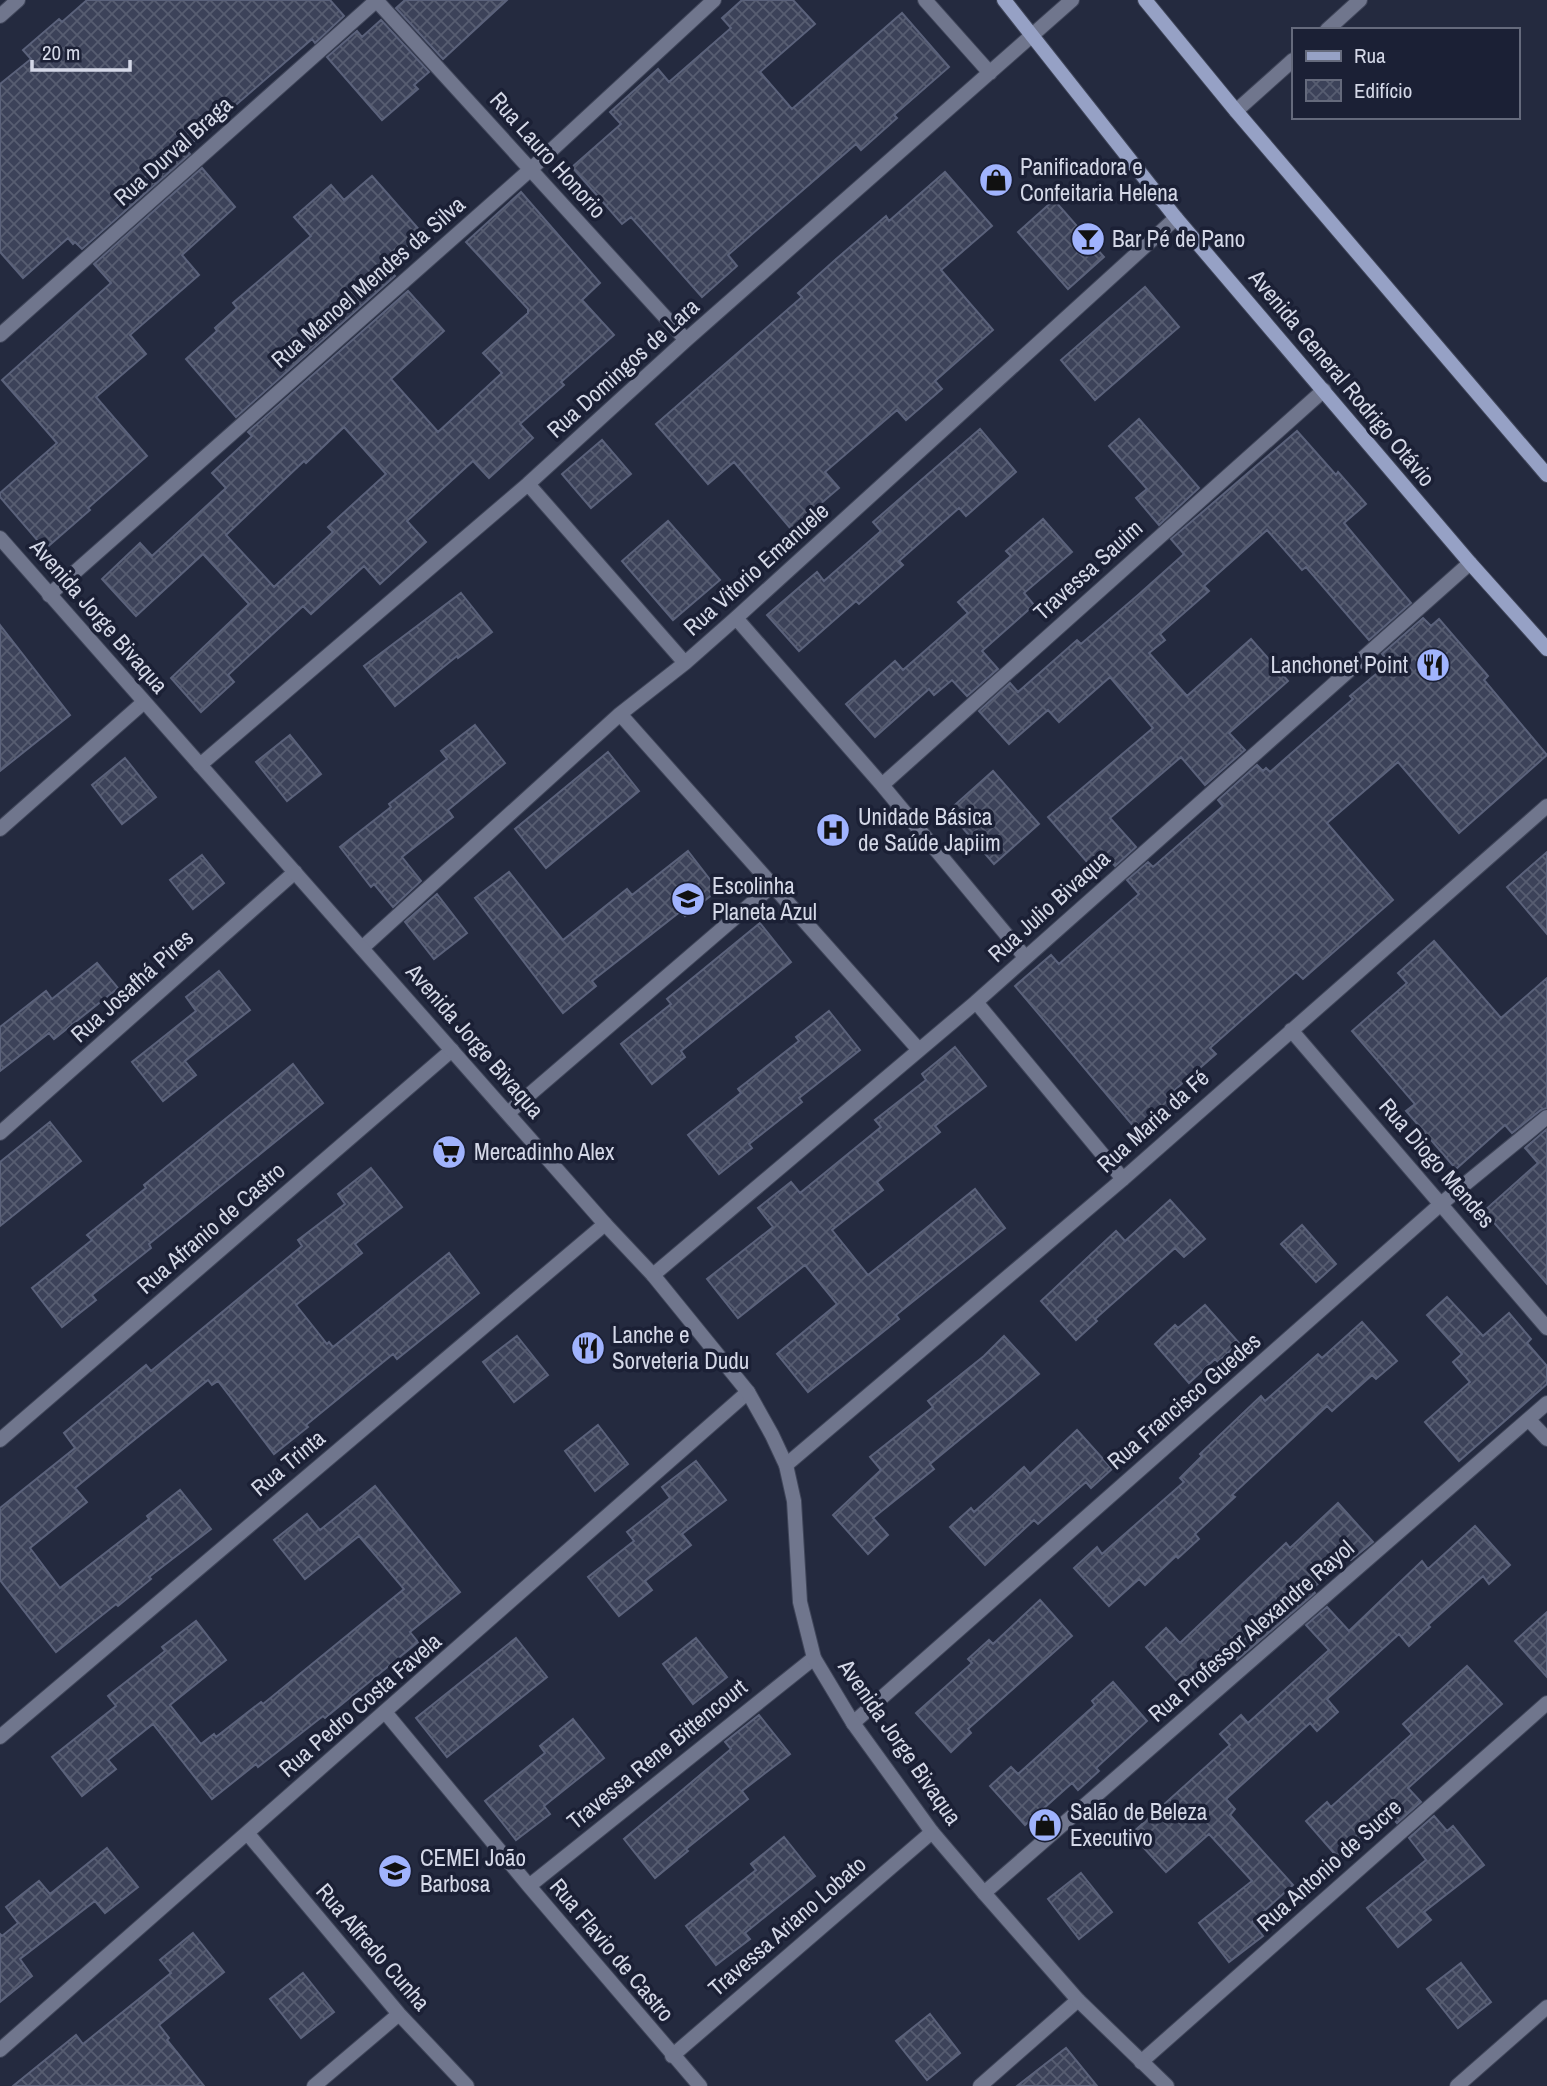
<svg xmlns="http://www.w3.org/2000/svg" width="1547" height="2086" font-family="'Archivo Narrow',sans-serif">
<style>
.building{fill:url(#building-cross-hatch);stroke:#5b627b;stroke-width:2;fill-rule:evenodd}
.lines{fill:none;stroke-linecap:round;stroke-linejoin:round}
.minor-casing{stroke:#40465a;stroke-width:16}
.tertiary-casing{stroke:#40465a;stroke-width:16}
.secondary-casing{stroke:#40465a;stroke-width:16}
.minor{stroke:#70768d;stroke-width:14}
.tertiary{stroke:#70768d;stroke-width:14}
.secondary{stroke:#96a1c5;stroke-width:14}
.labels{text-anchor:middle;stroke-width:7;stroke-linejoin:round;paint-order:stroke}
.street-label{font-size:23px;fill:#d4d8e7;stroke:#1b2035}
.poi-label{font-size:23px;fill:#d4d8e7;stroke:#1b2035;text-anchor:start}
</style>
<defs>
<pattern id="building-cross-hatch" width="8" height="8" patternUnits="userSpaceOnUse" patternTransform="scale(1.75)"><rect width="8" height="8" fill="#3c4259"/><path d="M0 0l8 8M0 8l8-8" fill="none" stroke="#575d71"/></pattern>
</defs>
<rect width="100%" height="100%" fill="#242a3f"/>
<!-- building -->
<path class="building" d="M 87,0 L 330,0 L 344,16 L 315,43 L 312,39 L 185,149 L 190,154 L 82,249 L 75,242 L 73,244 L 68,238 L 23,278 L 0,252 L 0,84 L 31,59 L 23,50 L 59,19 L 62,22 Z
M 405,0 L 507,0 L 443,59 L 396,8 Z
M 742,0 L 793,0 L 815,24 L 760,72 L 792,109 L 902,13 L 949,67 L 894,115 L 897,118 L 861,150 L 856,144 L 728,255 L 737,266 L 702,297 L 631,217 L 622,224 L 572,167 L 621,124 L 610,112 L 658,69 L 669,82 L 731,28 L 722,18 Z
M 381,20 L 429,72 L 414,85 L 418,89 L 382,120 L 327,57 L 357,31 L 362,37 Z
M 202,168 L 235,207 L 182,255 L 199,275 L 130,335 L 146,354 L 96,397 L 147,456 L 88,508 L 90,510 L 45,549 L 0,497 L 0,493 L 57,443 L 2,380 L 111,283 L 94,264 Z
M 945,172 L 992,226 L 941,270 L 993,330 L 935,381 L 942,389 L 906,420 L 897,410 L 825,472 L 839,488 L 791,529 L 734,462 L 708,484 L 656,424 L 802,297 L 798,293 L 835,260 L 886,216 L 889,221 Z
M 372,176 L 422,233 L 385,266 L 395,276 L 236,417 L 186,359 L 217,331 L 215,328 L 237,308 L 233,303 L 311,236 L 294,217 L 331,185 L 344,200 Z
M 521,192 L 600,283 L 582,300 L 614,335 L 561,382 L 564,385 L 520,424 L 533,438 L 489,478 L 473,461 L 407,521 L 426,542 L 380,584 L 364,566 L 311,614 L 303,606 L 228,675 L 234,682 L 201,712 L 171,678 L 249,604 L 203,554 L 136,616 L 102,579 L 140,543 L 152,556 L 226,488 L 212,473 L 252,436 L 248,432 L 408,291 L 444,331 L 391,379 L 438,432 L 502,373 L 483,353 L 528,313 L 528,309 L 466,242 ZM 344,427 L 386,474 L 328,527 L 333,532 L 274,587 L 226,535 L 304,461 L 306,463 Z
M 1054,200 L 1104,257 L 1068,289 L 1018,232 Z
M 1145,287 L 1179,327 L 1095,400 L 1061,360 Z
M 1139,419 L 1199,488 L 1159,525 L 1136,498 L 1147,489 L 1109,446 Z
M 980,429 L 1016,472 L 966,516 L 959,508 L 899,561 L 903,565 L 859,604 L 856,601 L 799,651 L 767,615 L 817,572 L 824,581 L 881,531 L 873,522 Z
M 1297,431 L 1336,475 L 1338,472 L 1366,504 L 1344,523 L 1411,603 L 1369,640 L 1306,567 L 1302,570 L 1267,530 L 1204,586 L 1209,591 L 1160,634 L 1165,640 L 1149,653 L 1187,696 L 1251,639 L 1288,681 L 1229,733 L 1245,750 L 1205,785 L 1181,757 L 1110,818 L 1136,847 L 1115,866 L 1102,851 L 1088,863 L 1048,817 L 1153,728 L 1110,677 L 1059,722 L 1048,710 L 1009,744 L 979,711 L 1010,683 L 1018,692 L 1077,640 L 1081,644 L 1138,595 L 1184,554 L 1171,539 Z
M 602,440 L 631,474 L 591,508 L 562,474 Z
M 1043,519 L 1072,552 L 1024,593 L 1034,605 L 982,651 L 998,669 L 967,696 L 952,680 L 934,695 L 929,689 L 875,737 L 846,704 L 895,661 L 903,670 L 968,613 L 958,602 L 1011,556 L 1006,551 Z
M 668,521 L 720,580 L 673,620 L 622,561 Z
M 461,593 L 492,632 L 458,658 L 457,656 L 395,706 L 364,666 Z
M 1423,618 L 1431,626 L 1439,619 L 1488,676 L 1484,680 L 1547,755 L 1459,833 L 1398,762 L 1327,823 L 1393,900 L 1303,979 L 1296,972 L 1210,1048 L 1216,1054 L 1170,1094 L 1177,1102 L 1140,1134 L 1015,986 L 1051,955 L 1059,964 L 1139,894 L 1127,880 L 1148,862 L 1153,867 L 1223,806 L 1218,800 L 1257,765 L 1263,771 L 1266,768 L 1270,772 L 1353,699 L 1350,696 L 1389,663 L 1382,654 Z
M 0,625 L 70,715 L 0,771 Z
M 475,725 L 505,763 L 448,810 L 453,817 L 402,857 L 421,881 L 393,907 L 374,884 L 371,887 L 340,847 L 391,807 L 389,804 L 447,759 L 441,751 Z
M 290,735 L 321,774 L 287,801 L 256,762 Z
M 608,752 L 639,791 L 546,868 L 515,829 Z
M 125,758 L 156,797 L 122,824 L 92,785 Z
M 993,771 L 1039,824 L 994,864 L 948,811 Z
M 688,851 L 718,890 L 685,916 L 681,911 L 592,981 L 596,986 L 563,1013 L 475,898 L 509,872 L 563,940 L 627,889 L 632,895 Z
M 1547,852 L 1547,934 L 1507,887 Z
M 202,855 L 224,883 L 193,909 L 170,880 Z
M 437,894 L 467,933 L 434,959 L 405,922 Z
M 760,923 L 791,962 L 681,1051 L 685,1057 L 652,1084 L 621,1044 L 671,1004 L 667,999 Z
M 1434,941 L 1501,1018 L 1547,978 L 1547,1108 L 1541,1110 L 1512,1133 L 1505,1125 L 1456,1169 L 1406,1111 L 1415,1104 L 1352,1031 L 1407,983 L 1398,973 Z
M 97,963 L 118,988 L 54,1039 L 49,1033 L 0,1071 L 0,1027 L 46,991 L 52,999 Z
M 219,971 L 250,1010 L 185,1061 L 196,1075 L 163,1101 L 132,1062 L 196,1011 L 186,997 Z
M 829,1011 L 860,1050 L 799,1098 L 802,1102 L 749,1144 L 752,1148 L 719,1174 L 688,1135 L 741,1093 L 738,1089 L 799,1041 L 796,1037 Z
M 955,1047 L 986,1086 L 935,1126 L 940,1132 L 877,1182 L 883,1190 L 832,1230 L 868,1275 L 975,1189 L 1005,1228 L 896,1315 L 899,1319 L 808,1392 L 777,1354 L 837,1304 L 805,1265 L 738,1318 L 707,1279 L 773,1227 L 758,1208 L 791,1182 L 800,1193 L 881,1127 L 875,1120 L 926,1080 L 922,1074 Z
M 293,1064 L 323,1103 L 149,1244 L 151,1248 L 92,1295 L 96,1300 L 62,1327 L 32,1288 L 92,1240 L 87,1235 L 146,1188 L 144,1185 Z
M 50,1122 L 81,1161 L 0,1226 L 0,1162 Z
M 1547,1129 L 1547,1284 L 1484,1211 L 1538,1163 L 1525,1148 Z
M 371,1168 L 402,1207 L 355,1244 L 362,1253 L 296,1305 L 327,1344 L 329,1342 L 333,1347 L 449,1253 L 479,1293 L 397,1359 L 393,1354 L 306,1425 L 308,1427 L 274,1454 L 218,1381 L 212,1385 L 208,1380 L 75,1488 L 87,1502 L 30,1548 L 60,1588 L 149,1519 L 147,1516 L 180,1490 L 211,1529 L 149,1577 L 151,1579 L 118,1606 L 116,1604 L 56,1652 L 0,1580 L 0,1508 L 75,1448 L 64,1433 L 146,1365 L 151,1371 L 302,1246 L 298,1240 L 345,1204 L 338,1194 Z
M 1170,1200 L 1205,1239 L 1184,1257 L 1175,1248 L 1095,1319 L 1097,1321 L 1076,1340 L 1041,1301 L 1116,1231 L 1125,1241 Z
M 1302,1225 L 1336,1264 L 1316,1282 L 1281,1244 Z
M 1447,1297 L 1483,1336 L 1509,1313 L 1531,1339 L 1527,1343 L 1547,1366 L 1547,1384 L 1459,1461 L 1425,1422 L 1470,1382 L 1453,1362 L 1462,1354 L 1427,1315 Z
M 1205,1305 L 1239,1343 L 1218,1362 L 1215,1359 L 1189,1383 L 1155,1344 L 1175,1325 L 1178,1328 Z
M 1362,1322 L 1397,1361 L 1376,1379 L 1372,1375 L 1332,1411 L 1327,1406 L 1232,1495 L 1235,1497 L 1195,1534 L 1199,1539 L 1178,1558 L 1176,1556 L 1145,1585 L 1139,1579 L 1109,1606 L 1074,1568 L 1097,1547 L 1102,1554 L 1184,1482 L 1180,1478 L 1202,1456 L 1200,1454 L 1261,1396 L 1265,1401 L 1318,1354 L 1322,1358 Z
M 517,1336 L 548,1375 L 514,1402 L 483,1362 Z
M 1004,1336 L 1039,1374 L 930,1464 L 934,1469 L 873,1518 L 888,1535 L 868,1554 L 833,1515 L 881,1470 L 870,1457 L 933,1407 L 928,1401 L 984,1356 Z
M 598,1425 L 628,1464 L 595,1491 L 565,1451 Z
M 1077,1430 L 1112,1469 L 1091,1488 L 1086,1482 L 1038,1524 L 1034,1520 L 985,1565 L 950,1527 L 971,1508 L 974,1512 L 1024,1467 L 1030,1474 Z
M 696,1461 L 726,1500 L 682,1534 L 691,1545 L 645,1581 L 652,1590 L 619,1616 L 588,1577 L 634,1541 L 627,1532 L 670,1498 L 662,1487 Z
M 375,1486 L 460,1592 L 410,1632 L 418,1642 L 325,1718 L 323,1716 L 258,1767 L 256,1764 L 212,1799 L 153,1724 L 108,1760 L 116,1769 L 82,1796 L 52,1757 L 116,1706 L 108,1696 L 165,1651 L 162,1647 L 196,1621 L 226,1660 L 170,1705 L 201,1744 L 214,1734 L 216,1737 L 261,1702 L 263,1704 L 404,1589 L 359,1536 L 305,1579 L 274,1540 L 307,1514 L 320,1530 Z
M 1338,1503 L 1373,1542 L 1351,1560 L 1348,1557 L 1312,1589 L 1315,1593 L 1237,1660 L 1223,1646 L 1181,1686 L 1146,1647 L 1166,1628 L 1180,1643 L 1286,1543 L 1290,1548 Z
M 1475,1526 L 1510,1565 L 1489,1584 L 1483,1576 L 1428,1625 L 1430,1627 L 1409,1646 L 1399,1634 L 1327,1699 L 1338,1712 L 1317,1731 L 1310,1723 L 1226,1799 L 1235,1809 L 1230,1815 L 1293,1885 L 1252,1922 L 1263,1936 L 1229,1962 L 1199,1923 L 1252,1881 L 1209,1834 L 1166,1872 L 1131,1834 L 1230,1745 L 1220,1734 L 1241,1715 L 1248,1723 L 1329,1650 L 1306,1625 L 1327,1607 L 1349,1631 L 1422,1561 L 1428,1569 Z
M 1040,1600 L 1072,1636 L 968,1729 L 971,1733 L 951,1752 L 916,1713 L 972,1663 L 968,1659 L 989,1640 L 993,1644 Z
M 1547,1612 L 1547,1677 L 1515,1641 Z
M 516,1638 L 547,1677 L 447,1757 L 416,1718 Z
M 696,1638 L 727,1677 L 693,1704 L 663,1664 Z
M 1467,1666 L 1502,1704 L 1408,1788 L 1421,1802 L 1397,1823 L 1390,1815 L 1340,1860 L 1306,1821 L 1327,1802 L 1331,1807 L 1412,1734 L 1403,1724 Z
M 1113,1682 L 1147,1721 L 1096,1768 L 1099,1771 L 1078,1790 L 1072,1783 L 1025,1825 L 990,1786 L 1011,1767 L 1018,1774 L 1095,1705 L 1092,1701 Z
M 759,1715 L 790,1754 L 742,1791 L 748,1799 L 686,1849 L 688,1851 L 655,1878 L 624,1839 L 731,1749 L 725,1742 Z
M 573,1719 L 604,1758 L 544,1806 L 550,1814 L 516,1840 L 485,1801 L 545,1753 L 540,1746 Z
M 1434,1816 L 1447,1831 L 1453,1826 L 1484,1865 L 1424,1912 L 1431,1920 L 1398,1947 L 1367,1908 L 1426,1860 L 1409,1838 Z
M 784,1837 L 815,1876 L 745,1933 L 750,1939 L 716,1965 L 686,1926 L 756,1870 L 751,1864 Z
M 107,1848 L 138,1887 L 105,1913 L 95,1901 L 20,1959 L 32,1976 L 0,2002 L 0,1934 L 2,1936 L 18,1923 L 6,1907 L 39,1881 L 50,1894 Z
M 1081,1873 L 1112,1912 L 1079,1939 L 1048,1899 Z
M 193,1933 L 224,1972 L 159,2025 L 169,2038 L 167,2040 L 204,2086 L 13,2086 L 76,2035 L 83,2044 L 171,1973 L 160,1960 Z
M 1461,1963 L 1491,2002 L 1458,2028 L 1427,1989 Z
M 303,1973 L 334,2012 L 301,2038 L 270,1999 Z
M 930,2014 L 960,2053 L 927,2080 L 896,2041 Z
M 1066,2048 L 1097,2086 L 1017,2086 Z"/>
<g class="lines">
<!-- minor casing -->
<g class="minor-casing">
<path id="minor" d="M 376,0 L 686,340
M 925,0 L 990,73
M 0,16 L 18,0
M 1327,30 L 1360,0
M 1236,111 L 1293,60
M 0,335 L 377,0
M 528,484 L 685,663
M 49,595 L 531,169 L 714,0
M 736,618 L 882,785 L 1025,957
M 620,714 L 919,1050
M 200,765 L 528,484 L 686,340 L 1072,0
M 882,785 L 1324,390
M 0,829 L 144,702
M 362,948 L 620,714 L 685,663 L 736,618 L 1176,218
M 976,1002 L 1123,1179
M 1291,1030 L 1547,1328
M 508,1113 L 773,885
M 0,1133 L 295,872
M 653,1275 L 976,1002 L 1470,563
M 1529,1420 L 1547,1439
M 0,1440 L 452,1050
M 786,1465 L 1123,1179 L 1547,806
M 385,1712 L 529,1886 L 700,2086
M 853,1723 L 1442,1203 L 1547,1117
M 0,1737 L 605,1224
M 248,1834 L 399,2014 L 467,2086
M 529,1886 L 814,1658
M 984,1893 L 1547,1403
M 0,2050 L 748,1392
M 672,2056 L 932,1832
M 1141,2062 L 1547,1703
M 314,2086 L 399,2014
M 980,2086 L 1078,2000
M 1457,2086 L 1547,2007"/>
</g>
<!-- tertiary casing -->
<g class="tertiary-casing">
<path id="tertiary" d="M 0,538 L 605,1224 L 653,1275 L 748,1392 L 772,1435 L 786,1465 L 794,1501 L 800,1602 L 814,1658 L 853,1723 L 932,1832 L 984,1893 L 1078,2000 L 1167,2086"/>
</g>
<!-- secondary casing -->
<g class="secondary-casing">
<path id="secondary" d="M 1004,0 L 1176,218 L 1470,563 L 1547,649
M 1145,0 L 1236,111 L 1547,475"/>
</g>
<!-- minor -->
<use href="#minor" class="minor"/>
<!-- tertiary -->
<use href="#tertiary" class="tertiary"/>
<!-- secondary -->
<use href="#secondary" class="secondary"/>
</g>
<!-- icons -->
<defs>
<g id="shop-disc" transform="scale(1.75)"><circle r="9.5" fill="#a0b3fd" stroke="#1b2035"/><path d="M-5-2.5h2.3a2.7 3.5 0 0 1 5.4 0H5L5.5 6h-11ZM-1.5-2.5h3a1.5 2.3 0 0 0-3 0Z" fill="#111"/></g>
<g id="bar-disc" transform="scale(1.75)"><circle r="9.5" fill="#a0b3fd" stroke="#1b2035"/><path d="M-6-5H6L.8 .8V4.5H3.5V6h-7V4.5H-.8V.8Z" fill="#111"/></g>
<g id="restaurant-disc" transform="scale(1.75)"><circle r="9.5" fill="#a0b3fd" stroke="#1b2035"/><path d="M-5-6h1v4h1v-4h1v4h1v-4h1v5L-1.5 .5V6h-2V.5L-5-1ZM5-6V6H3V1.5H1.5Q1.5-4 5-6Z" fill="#111"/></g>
<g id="hospital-disc" transform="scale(1.75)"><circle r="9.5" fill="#a0b3fd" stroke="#1b2035"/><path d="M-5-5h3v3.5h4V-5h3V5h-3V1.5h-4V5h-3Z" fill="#111"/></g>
<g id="school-disc" transform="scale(1.75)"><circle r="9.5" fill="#a0b3fd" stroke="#1b2035"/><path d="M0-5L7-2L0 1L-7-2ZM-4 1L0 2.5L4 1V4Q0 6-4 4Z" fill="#111"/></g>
<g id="supermarket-disc" transform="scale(1.75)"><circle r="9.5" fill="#a0b3fd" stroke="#1b2035"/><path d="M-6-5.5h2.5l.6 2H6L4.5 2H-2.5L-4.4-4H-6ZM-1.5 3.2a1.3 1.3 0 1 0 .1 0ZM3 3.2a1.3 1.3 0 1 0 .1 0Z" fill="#111"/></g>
</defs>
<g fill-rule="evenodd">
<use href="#shop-disc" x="996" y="180"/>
<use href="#bar-disc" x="1088" y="239"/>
<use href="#restaurant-disc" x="1433" y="665"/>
<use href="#hospital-disc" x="833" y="830"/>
<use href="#school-disc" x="688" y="899"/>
<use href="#supermarket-disc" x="449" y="1152"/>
<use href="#restaurant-disc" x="588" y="1348"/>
<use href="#shop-disc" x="1045" y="1825"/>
<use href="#school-disc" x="395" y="1871"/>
</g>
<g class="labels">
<!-- street labels -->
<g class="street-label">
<text transform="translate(173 151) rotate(-42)" y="8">Rua Durval Braga</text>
<text transform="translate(548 155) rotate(48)" y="8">Rua Lauro Honorio</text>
<text transform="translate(368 282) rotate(-41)" y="8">Rua Manoel Mendes da Silva</text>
<text transform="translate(623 368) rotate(-42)" y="8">Rua Domingos de Lara</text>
<text transform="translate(1342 378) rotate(50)" y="8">Avenida General Rodrigo Otávio</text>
<text transform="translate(756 569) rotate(-42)" y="8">Rua Vitorio Emanuele</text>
<text transform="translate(1088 570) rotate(-42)" y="8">Travessa Sauim</text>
<text transform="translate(99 616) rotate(49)" y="8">Avenida Jorge Bivaqua</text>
<text transform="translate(1049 906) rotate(-42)" y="8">Rua Julio Bivaqua</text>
<text transform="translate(132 986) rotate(-42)" y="8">Rua Josafhá Pires</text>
<text transform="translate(475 1041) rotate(49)" y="8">Avenida Jorge Bivaqua</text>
<text transform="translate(1153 1121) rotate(-42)" y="8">Rua Maria da Fé</text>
<text transform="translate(1437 1163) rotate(49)" y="8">Rua Diogo Mendes</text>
<text transform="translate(211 1228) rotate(-41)" y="8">Rua Afranio de Castro</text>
<text transform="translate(1184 1401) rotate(-41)" y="8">Rua Francisco Guedes</text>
<text transform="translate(288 1463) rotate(-40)" y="8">Rua Trinta</text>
<text transform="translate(1251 1631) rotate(-41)" y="8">Rua Professor Alexandre Rayol</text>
<text transform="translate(360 1705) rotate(-41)" y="8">Rua Pedro Costa Favela</text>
<text transform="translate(900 1742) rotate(55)" y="8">Avenida Jorge Bivaqua</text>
<text transform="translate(657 1754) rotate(-39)" y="8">Travessa Rene Bittencourt</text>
<text transform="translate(1329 1865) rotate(-42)" y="8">Rua Antonio de Sucre</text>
<text transform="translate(787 1926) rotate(-41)" y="8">Travessa Ariano Lobato</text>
<text transform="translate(373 1947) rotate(49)" y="8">Rua Alfredo Cunha</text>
<text transform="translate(612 1950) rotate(50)" y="8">Rua Flavio de Castro</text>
</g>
<!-- poi labels -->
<g class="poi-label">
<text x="1020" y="175">Panificadora e<tspan x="1020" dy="26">Confeitaria Helena</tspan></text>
<text x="1112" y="247">Bar Pé de Pano</text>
<text x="1408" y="673" text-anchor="end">Lanchonet Point</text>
<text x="858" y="825">Unidade Básica<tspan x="858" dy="26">de Saúde Japiim</tspan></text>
<text x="712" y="894">Escolinha<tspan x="712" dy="26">Planeta Azul</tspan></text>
<text x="474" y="1160">Mercadinho Alex</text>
<text x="612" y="1343">Lanche e<tspan x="612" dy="26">Sorveteria Dudu</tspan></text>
<text x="1070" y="1820">Salão de Beleza<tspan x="1070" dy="26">Executivo</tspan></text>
<text x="420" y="1866">CEMEI João<tspan x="420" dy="26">Barbosa</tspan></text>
</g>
</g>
<!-- legend -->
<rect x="1292" y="28" width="228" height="91" fill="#1b2035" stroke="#656a7c" stroke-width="2"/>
<rect x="1306" y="51" width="35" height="10" fill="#96a1c5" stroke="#656a7c" stroke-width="2"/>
<text x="1354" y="63" font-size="21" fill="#d4d8e7">Rua</text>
<rect x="1306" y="80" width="35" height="21" fill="url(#building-cross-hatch)" stroke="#656a7c" stroke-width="2"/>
<text x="1354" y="98" font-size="21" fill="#d4d8e7">Edifício</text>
<!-- scale -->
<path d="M32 60v10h98v-10" fill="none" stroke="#d4d8e7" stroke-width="3.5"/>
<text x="42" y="60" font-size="21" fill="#d4d8e7" stroke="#1b2035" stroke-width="5" paint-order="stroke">20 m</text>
</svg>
